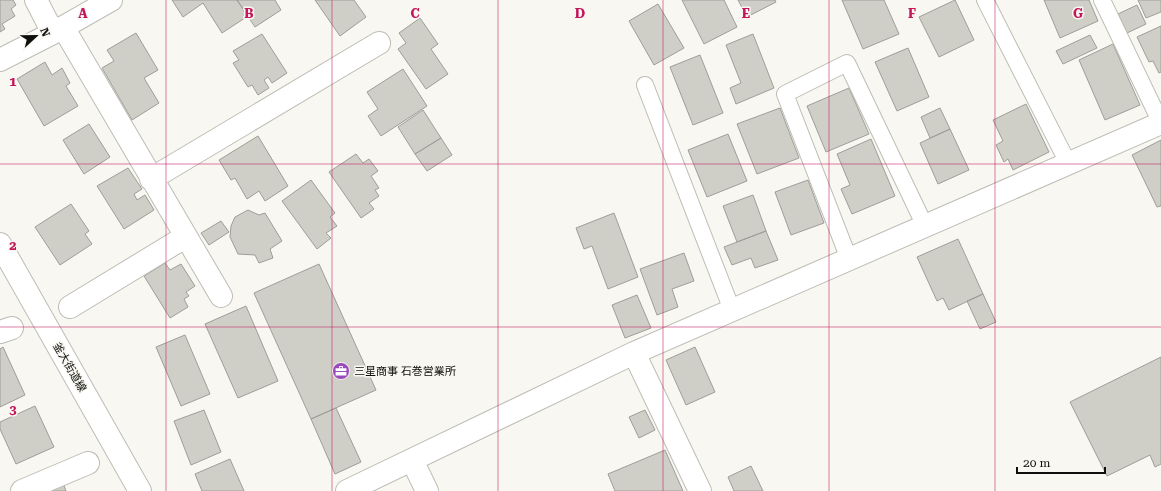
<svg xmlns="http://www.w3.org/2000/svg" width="1161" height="491" font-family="'Roboto Serif','Noto Sans JP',serif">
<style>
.building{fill:#cfcfc8;stroke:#9e9e98}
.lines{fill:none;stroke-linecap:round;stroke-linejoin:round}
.service-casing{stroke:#bdbdb6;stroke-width:18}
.minor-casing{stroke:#bdbdb6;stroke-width:24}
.tertiary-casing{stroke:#bdbdb6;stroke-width:24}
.service{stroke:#fff;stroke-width:16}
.minor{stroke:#fff;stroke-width:22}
.tertiary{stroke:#fff;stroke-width:22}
.grid{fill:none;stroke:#c2185b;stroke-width:1;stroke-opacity:0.55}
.labels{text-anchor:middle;stroke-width:3;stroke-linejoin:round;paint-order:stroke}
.street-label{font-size:11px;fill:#0e0e0c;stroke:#f8f7f1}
.poi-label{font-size:11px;fill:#0e0e0c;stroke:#f8f7f1;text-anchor:start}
.grid-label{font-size:13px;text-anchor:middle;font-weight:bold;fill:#c2185b;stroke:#f8f7f1;stroke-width:3;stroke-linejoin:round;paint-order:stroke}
</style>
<rect width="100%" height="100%" fill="#f8f7f1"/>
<!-- building -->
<path class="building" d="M 0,0 L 13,0 L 16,5 L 11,9 L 15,16 L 2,24 L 5,29 L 0,32 Z
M 172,0 L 237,0 L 248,16 L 222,33 L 203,3 L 183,17 Z
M 237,0 L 275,0 L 281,10 L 255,27 Z
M 315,0 L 354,0 L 366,17 L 340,36 Z
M 682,0 L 724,0 L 737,27 L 704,44 Z
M 738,0 L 775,0 L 776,2 L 747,17 Z
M 842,0 L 884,0 L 899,34 L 863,49 Z
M 955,0 L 974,40 L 939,57 L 919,17 Z
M 1044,0 L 1089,0 L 1098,21 L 1060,38 Z
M 1138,0 L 1161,0 L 1161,12 L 1146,18 Z
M 658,4 L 684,48 L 654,65 L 629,21 Z
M 1137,5 L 1146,24 L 1127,33 L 1118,14 Z
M 420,18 L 438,44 L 431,49 L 448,74 L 426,89 L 398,49 L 406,43 L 399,33 Z
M 1161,26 L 1161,72 L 1159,73 L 1153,61 L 1149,62 L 1137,37 Z
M 136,33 L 158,70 L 144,78 L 159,103 L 132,120 L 102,68 L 114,61 L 107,50 Z
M 262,34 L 287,73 L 272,83 L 268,77 L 264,80 L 269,88 L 258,95 L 252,85 L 248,87 L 233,63 L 239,60 L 233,51 Z
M 753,34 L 774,88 L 736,104 L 730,88 L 741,83 L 726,45 Z
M 1090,35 L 1097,48 L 1063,64 L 1056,51 Z
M 1113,44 L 1140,105 L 1105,120 L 1079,60 Z
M 908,48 L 929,97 L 897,111 L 875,62 Z
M 700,55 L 723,113 L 693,125 L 670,67 Z
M 45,62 L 52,75 L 62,68 L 70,83 L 66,86 L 78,106 L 44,126 L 17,79 Z
M 403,69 L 427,106 L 381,136 L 368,116 L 378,109 L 367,92 Z
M 849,88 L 869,134 L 826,152 L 807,106 Z
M 1026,104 L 1049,152 L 1013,170 L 1008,159 L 1004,162 L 996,145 L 1003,141 L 993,120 Z
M 780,108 L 799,158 L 757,174 L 737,124 Z
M 940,108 L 950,129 L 930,138 L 921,117 Z
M 423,110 L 441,138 L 415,154 L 398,127 Z
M 89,124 L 110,157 L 84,174 L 63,140 Z
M 950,129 L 969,170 L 938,184 L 920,143 Z
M 728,134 L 747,181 L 707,197 L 688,150 Z
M 258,136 L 288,186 L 265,201 L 259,191 L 247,199 L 235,178 L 231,180 L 219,160 Z
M 441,138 L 452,155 L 427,171 L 415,154 Z
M 871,139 L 895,196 L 852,214 L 841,189 L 850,185 L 837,154 Z
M 1161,140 L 1161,206 L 1157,207 L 1132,155 Z
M 356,154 L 363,163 L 369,159 L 378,171 L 371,176 L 379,188 L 375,190 L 379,196 L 369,203 L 374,209 L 361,218 L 329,172 Z
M 128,168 L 142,189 L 134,194 L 137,200 L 145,195 L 154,210 L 124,229 L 97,186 Z
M 311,180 L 335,213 L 330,217 L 337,226 L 326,233 L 331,238 L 317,249 L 282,201 Z
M 808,180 L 824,223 L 791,235 L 775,192 Z
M 753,195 L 766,231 L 737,242 L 723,206 Z
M 71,204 L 89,231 L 85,234 L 92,244 L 60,265 L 35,227 Z
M 248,210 L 259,215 L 265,213 L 282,241 L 270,249 L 273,258 L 259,263 L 255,255 L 238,254 L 230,237 L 231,226 L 235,217 Z
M 614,213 L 638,277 L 608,289 L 592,246 L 584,249 L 576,228 Z
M 221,221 L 229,232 L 209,245 L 201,233 Z
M 766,231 L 778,260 L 755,268 L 751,258 L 732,265 L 724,247 Z
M 958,239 L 983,294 L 949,310 L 943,298 L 937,301 L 917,257 Z
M 684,253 L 694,281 L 672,289 L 678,307 L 657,315 L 640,269 Z
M 165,263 L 170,270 L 181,264 L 195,286 L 186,292 L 189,296 L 184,299 L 188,307 L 170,318 L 144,276 Z
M 319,264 L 376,390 L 311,419 L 254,293 Z
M 983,294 L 996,322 L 980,329 L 967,301 Z
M 637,295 L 651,328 L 625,338 L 612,305 Z
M 246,306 L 278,381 L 238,398 L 205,324 Z
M 185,335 L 210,394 L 181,406 L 156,347 Z
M 3,347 L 25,395 L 0,407 L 0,349 Z
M 695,347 L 715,392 L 686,405 L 666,360 Z
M 1161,357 L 1161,464 L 1155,467 L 1150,455 L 1107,476 L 1070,402 Z
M 35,406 L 54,447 L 16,464 L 0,429 L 0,422 Z
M 336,408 L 361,462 L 335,474 L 311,419 Z
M 204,410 L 221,452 L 191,465 L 174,421 Z
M 645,410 L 655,430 L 639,438 L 629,417 Z
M 665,450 L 683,491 L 615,491 L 608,474 Z
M 230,459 L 244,491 L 202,491 L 195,474 Z
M 751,466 L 763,491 L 734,491 L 728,477 Z
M 63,483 L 66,491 L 45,491 Z"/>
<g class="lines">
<!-- service casing -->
<g class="service-casing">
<path id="service" d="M 985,0 L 1068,163
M 1102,0 L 1161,123
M 645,85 L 732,310
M 849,259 L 785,94 L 847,63 L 925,226"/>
</g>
<!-- minor casing -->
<g class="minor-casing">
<path id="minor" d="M 36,0 L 53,33
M 63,27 L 221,296
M 0,60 L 53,33 L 111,0
M 151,179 L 379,43
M 70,307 L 185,237
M 0,332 L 12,328
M 634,353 L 700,491
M 412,460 L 427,491
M 22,491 L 88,463
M 347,491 L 634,353 L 1161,123"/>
</g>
<!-- tertiary casing -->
<g class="tertiary-casing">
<path id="tertiary" d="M 0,244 L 140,491"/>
</g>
<!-- service -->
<use href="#service" class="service"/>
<!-- minor -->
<use href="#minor" class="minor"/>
<!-- tertiary -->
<use href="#tertiary" class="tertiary"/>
</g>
<!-- grid -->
<path class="grid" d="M 166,0 L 166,491M 332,0 L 332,491M 498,0 L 498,491M 663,0 L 663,491M 829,0 L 829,491M 995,0 L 995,491M 0,164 L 1161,164M 0,327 L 1161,327"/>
<!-- icons -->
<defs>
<g id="office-disc" transform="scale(0.9)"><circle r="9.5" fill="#994abb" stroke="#f8f7f1"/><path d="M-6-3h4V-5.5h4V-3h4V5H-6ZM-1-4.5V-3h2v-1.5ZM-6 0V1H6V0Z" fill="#fff"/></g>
</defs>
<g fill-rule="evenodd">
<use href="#office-disc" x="341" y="371"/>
</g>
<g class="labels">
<!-- street labels -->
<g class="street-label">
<text transform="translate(70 367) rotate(60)" y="4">釜大街道線</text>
</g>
<!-- poi labels -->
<g class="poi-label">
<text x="354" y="375">三星商事 石巻営業所</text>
</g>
</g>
<g class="grid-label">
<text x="83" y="18">A</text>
<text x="249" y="18">B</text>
<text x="415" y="18">C</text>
<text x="580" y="18">D</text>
<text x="746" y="18">E</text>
<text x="912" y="18">F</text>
<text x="1078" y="18">G</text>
<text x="13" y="86">1</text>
<text x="13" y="250">2</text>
<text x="13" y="414">3</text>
</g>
<!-- north arrow -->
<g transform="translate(36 36) rotate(68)" stroke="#f8f7f1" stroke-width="3" paint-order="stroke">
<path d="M0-3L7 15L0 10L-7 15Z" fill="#0e0e0c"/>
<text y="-6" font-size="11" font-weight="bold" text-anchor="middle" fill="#0e0e0c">N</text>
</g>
<!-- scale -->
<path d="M1017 467v6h88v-6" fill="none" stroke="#0e0e0c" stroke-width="2"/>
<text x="1023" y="467" font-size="12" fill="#0e0e0c" stroke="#f8f7f1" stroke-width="3" paint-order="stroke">20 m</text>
</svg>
